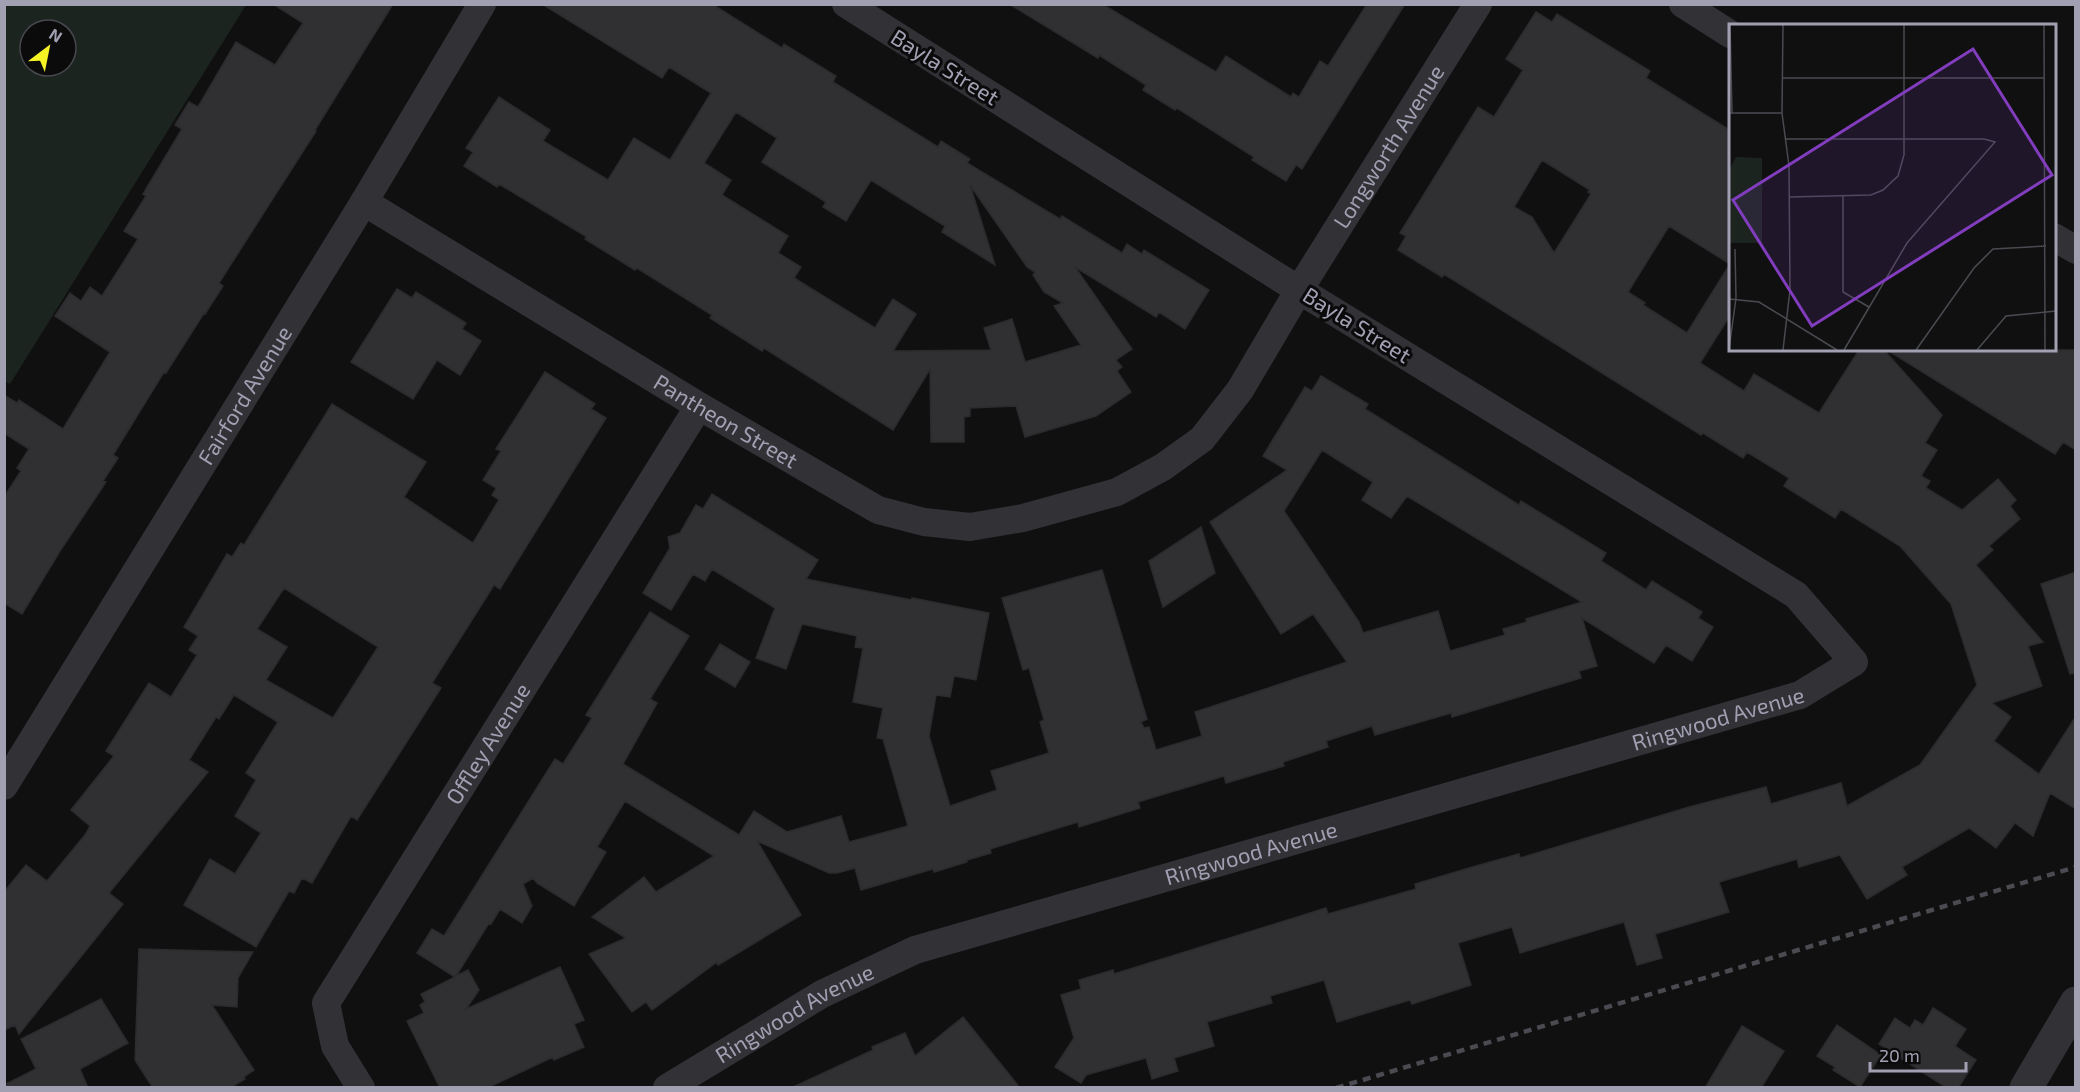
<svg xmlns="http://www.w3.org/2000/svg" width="2080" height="1092" font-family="'Exo 2',sans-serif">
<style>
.green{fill:#1c2420;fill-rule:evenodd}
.building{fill:#303033;stroke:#2b2a2d;stroke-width:1.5;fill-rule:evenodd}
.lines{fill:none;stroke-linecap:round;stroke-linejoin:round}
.minor{stroke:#323136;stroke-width:28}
.tertiary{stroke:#323136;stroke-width:33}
.rail{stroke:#4a4a51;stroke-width:4.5;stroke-dasharray:8 6;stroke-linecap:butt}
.labels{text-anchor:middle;stroke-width:6;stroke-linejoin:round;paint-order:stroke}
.street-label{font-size:22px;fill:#a1a0b2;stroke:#0b0b0c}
.inset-road{fill:none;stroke:#4a4a51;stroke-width:1.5}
.view{fill:#813dbd;fill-opacity:0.15;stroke:#813dbd;stroke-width:3}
.inset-edge{fill:none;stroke:#a1a0b2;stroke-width:3}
</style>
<rect width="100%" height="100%" fill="#101011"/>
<!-- green -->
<path class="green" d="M 4,5 L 246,5 L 10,384 L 4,381 ZM 30,30 L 66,30 L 66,66 L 30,66 Z"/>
<!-- building -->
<path class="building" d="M 273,4 L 393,4 L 315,130 L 316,131 L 219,283 L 223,286 L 205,314 L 204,313 L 166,373 L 164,372 L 113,455 L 118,458 L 103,481 L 106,482 L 60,551 L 22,614 L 4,603 L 4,497 L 21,471 L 17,468 L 29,449 L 4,433 L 4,395 L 17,403 L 19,400 L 63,429 L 110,352 L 55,316 L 70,293 L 81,301 L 90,287 L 102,296 L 138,239 L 124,231 L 146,196 L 143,194 L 182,129 L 175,125 L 189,102 L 198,107 L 236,42 L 275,65 L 303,23 Z
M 542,4 L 712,4 L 782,48 L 784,44 L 836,76 L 833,82 L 938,147 L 941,141 L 970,159 L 967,163 L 1060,219 L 1062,216 L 1122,253 L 1127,244 L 1142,254 L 1144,250 L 1209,290 L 1185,329 L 1159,312 L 1156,317 L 1075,267 L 1132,349 L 1116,360 L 1122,367 L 1117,371 L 1131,392 L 1096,416 L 1025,437 L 1016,406 L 970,408 L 970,416 L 964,417 L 964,442 L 931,442 L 930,369 L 893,430 L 764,348 L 762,351 L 710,318 L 712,315 L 637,268 L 635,270 L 585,239 L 587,237 L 499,184 L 497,187 L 464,166 L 473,152 L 466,148 L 499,97 L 550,130 L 543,141 L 608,180 L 634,138 L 670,160 L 711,93 L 669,67 L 662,78 ZM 736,112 L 777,138 L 762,162 L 826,202 L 823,207 L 846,221 L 871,180 L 945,226 L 942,232 L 995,265 L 970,185 L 1027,267 L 1035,272 L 1033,275 L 1044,292 L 1063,303 L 1054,306 L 1081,345 L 1025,362 L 1012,319 L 984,328 L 991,350 L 893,351 L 916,314 L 893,299 L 875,328 L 794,278 L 801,267 L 778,253 L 788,236 L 722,195 L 731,180 L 704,163 Z
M 1009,4 L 1102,4 L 1216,72 L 1226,56 L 1291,97 L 1293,93 L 1299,97 L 1320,61 L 1328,66 L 1367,4 L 1405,4 L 1302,169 L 1296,165 L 1286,181 L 1252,160 L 1254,157 L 1177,108 L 1175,110 L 1143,90 L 1146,85 L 1099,55 L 1098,58 Z
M 1536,12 L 1552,22 L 1557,14 L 1650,71 L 1646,78 L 1731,131 L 1731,314 L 1700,363 L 1744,391 L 1754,374 L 1819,413 L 1859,350 L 1884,350 L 1942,415 L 1925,443 L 1937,450 L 1921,476 L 1930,481 L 1926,488 L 1962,510 L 1998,479 L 2016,500 L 2010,506 L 2020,519 L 1989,546 L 1993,550 L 1976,565 L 2043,642 L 2028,646 L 2042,686 L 1992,703 L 2011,717 L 1994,741 L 2039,774 L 2076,716 L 2076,809 L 2050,793 L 2033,836 L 2015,823 L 1996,848 L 1969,828 L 1902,867 L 1907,875 L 1867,899 L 1840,855 L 1799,867 L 1797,859 L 1719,882 L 1729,912 L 1655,934 L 1662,958 L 1637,965 L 1624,922 L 1520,953 L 1512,927 L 1458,943 L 1471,985 L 1412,1004 L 1410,1000 L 1337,1022 L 1324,980 L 1270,996 L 1272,1003 L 1207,1022 L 1214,1046 L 1174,1058 L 1178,1071 L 1152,1079 L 1146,1058 L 1086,1075 L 1081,1083 L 1055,1067 L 1074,1038 L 1061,995 L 1081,989 L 1079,980 L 1113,970 L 1114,974 L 1326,908 L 1328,914 L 1416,889 L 1415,884 L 1476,866 L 1519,854 L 1520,858 L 1689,807 L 1766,787 L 1771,804 L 1841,783 L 1847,806 L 1920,765 L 1977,685 L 1951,604 L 1900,546 L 1841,509 L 1835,518 L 1784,486 L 1789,478 L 1747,452 L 1743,458 L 1703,433 L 1701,435 L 1444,274 L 1442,277 L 1398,250 L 1406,236 L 1400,233 L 1478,107 L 1494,117 L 1523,70 L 1506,59 ZM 1542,160 L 1590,190 L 1588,192 L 1591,194 L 1554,253 L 1532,217 L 1514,207 ZM 1669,226 L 1730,264 L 1687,333 L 1643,305 L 1645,303 L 1628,292 Z
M 397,289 L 412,298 L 416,292 L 466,323 L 462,329 L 481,341 L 460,375 L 437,360 L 413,399 L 351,362 Z
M 1887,350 L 2076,350 L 2076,450 L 2063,442 L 2055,454 Z
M 545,372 L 595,404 L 591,409 L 606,418 L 500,589 L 494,585 L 432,683 L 441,688 L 357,820 L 351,816 L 312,883 L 302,878 L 294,893 L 289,891 L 256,947 L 184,905 L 210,859 L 235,874 L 261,833 L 235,816 L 256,780 L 246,773 L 278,722 L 234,695 L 219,719 L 216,717 L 189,760 L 208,772 L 109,893 L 123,904 L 19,1034 L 15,1025 L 4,1030 L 4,892 L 26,865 L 47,881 L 85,835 L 90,826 L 71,810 L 114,756 L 106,751 L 149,683 L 171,697 L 197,655 L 189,650 L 198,636 L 184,627 L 227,554 L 232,557 L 241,543 L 244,545 L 332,404 L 426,462 L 404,497 L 473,543 L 499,500 L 492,495 L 496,488 L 483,480 L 501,451 L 496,449 ZM 284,588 L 378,647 L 333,718 L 266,680 L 287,647 L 257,629 Z
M 1321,376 L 1368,404 L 1365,409 L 1519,505 L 1521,501 L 1606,553 L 1601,561 L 1646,590 L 1652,581 L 1702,612 L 1698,618 L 1713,627 L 1692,661 L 1666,645 L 1654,663 L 1582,618 L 1597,666 L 1579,671 L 1581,678 L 1452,717 L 1451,713 L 1375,735 L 1372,726 L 1326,741 L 1328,747 L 1283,762 L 1284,766 L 1226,783 L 1224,776 L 1138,802 L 1140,808 L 1079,827 L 1078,822 L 990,849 L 991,853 L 967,860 L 967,862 L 934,872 L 933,869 L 861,890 L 855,868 L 837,873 L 829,873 L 757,841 L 801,915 L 718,965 L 717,962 L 652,1010 L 646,1002 L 632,1012 L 589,954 L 626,938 L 592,917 L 644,877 L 656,892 L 714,856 L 625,801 L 597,847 L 606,852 L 574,906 L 537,883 L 533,878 L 523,884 L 532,906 L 522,923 L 500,909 L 491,924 L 489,923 L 456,976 L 468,970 L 479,990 L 466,1009 L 560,967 L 584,1020 L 574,1024 L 584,1047 L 554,1060 L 553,1057 L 487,1088 L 440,1088 L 407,1021 L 424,1013 L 420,1005 L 425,1002 L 421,994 L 455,977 L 417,953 L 432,929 L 444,936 L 555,759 L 563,764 L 592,718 L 586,715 L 650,612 L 689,636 L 650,699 L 657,703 L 623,764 L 739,835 L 754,811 L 787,832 L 841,816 L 849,842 L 908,826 L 883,739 L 877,738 L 883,708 L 853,702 L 863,648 L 855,647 L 857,636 L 802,624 L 786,669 L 756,658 L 775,608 L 712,569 L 705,581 L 693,574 L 671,610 L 643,593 L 670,548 L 668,537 L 680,533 L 696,505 L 703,509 L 712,494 L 818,560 L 806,579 L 912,600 L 912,598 L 989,613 L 976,680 L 954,676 L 950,697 L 936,695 L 929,736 L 950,806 L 997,790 L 991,771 L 1049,753 L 1040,722 L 1044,720 L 1029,668 L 1023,670 L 1002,598 L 1102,570 L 1147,719 L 1141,722 L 1144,728 L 1149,727 L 1156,750 L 1202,736 L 1195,712 L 1347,662 L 1313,614 L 1281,634 L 1210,522 L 1287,470 L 1263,456 L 1305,387 L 1312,391 ZM 1322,450 L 1373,482 L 1362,500 L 1391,518 L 1407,496 L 1582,602 L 1526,619 L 1527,622 L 1503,629 L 1505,635 L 1450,651 L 1438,611 L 1363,633 L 1359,622 L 1284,511 Z
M 1201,527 L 1215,573 L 1163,607 L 1149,561 Z
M 2076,572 L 2076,673 L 2070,674 L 2041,584 Z
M 720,644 L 750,662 L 735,687 L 705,669 Z
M 139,949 L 253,952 L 238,978 L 237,1007 L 212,1005 L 254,1070 L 244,1077 L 245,1079 L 230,1088 L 153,1088 L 135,1060 Z
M 101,999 L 128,1043 L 80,1069 L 88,1088 L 4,1088 L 4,1085 L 36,1069 L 21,1039 Z
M 1933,1008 L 1966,1029 L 1955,1046 L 1976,1060 L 1958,1088 L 1947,1088 L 1879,1044 L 1895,1018 L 1910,1028 L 1915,1020 L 1923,1025 Z
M 963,1017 L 1020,1088 L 791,1088 L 873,1050 L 872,1047 L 905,1033 L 915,1056 Z
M 1837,1025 L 1881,1055 L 1860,1087 L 1833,1070 L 1835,1067 L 1817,1056 Z
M 1742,1026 L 1784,1051 L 1761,1088 L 1705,1088 Z"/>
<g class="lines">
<!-- minor -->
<g class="minor">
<path d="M 1683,4 L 1730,34"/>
<path id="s1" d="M 364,202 L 699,406 L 878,510 L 924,522 L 970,527 L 1023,518 L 1117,492 L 1163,467 L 1202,439 L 1240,390 L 1299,290 L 1478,4"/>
<path d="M 2054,237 L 2076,250"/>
<path id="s2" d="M 4,786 L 364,202 L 482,4"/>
<path id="s3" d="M 361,1088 L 335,1046 L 326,1003 L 699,406"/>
<path id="s4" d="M 667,1088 L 822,994 L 915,950 L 1800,695 L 1854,662 L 1796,595 L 1299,290 L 846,4"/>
</g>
<!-- tertiary -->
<path class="tertiary" d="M 2026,1088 L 2076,1003"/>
<!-- rail -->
<path class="rail" d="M 1336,1088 L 2076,867"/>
</g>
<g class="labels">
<!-- street labels -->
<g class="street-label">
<text transform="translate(945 67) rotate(32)" y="8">Bayla Street</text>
<text dy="8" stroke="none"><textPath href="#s1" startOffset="1292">Longworth Avenue</textPath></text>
<text transform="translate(1357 325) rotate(32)" y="8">Bayla Street</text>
<text dy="8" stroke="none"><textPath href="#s2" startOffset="459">Fairford Avenue</textPath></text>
<text dy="8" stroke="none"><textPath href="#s1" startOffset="423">Pantheon Street</textPath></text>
<text dy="8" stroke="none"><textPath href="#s4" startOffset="1120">Ringwood Avenue</textPath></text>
<text dy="8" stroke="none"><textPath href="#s3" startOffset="399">Offley Avenue</textPath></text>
<text dy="8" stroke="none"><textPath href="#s4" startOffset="634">Ringwood Avenue</textPath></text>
<text dy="8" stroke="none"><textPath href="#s4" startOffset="148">Ringwood Avenue</textPath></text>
</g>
</g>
<!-- overview -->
<g transform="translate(1729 24)">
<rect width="327" height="327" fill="#101011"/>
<path d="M 7,133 L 33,134 L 33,219 L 0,219 L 0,146 Z" fill="#1c2420"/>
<path class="inset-road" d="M 1,1 L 3,89M 54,1 L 53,89 L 60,142 L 61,266 L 54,326M 315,1 L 316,326M 54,54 L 315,54M 0,89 L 53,89M 56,115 L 255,115 L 266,118 L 178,219 L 115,326M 114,172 L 114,268 L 140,283M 60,173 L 142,171 L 154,166 L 169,152 L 175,131 L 175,1M 0,275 L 30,278 L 108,326M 0,325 L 7,274 L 6,225M 187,326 L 245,244 L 264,225 L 317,222M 248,326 L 277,292 L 327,287"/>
<path class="view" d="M 244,25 L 323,151 L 83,302 L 4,176 Z"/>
<rect width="327" height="327" class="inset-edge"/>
</g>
<!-- border -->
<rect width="2080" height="1092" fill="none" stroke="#a1a0b2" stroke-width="12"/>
<!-- north arrow -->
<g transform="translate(48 48) rotate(32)"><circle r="28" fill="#0b0b0c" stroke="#47474e" stroke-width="1.5"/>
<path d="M0-4.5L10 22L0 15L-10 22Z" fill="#f5f324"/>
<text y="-9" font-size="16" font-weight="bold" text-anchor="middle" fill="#a1a0b2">N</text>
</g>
<!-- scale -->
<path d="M1870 1062v9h96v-9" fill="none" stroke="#a1a0b2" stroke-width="3"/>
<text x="1879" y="1062" font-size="18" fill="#a1a0b2" stroke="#0b0b0c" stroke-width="4.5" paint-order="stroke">20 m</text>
</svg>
